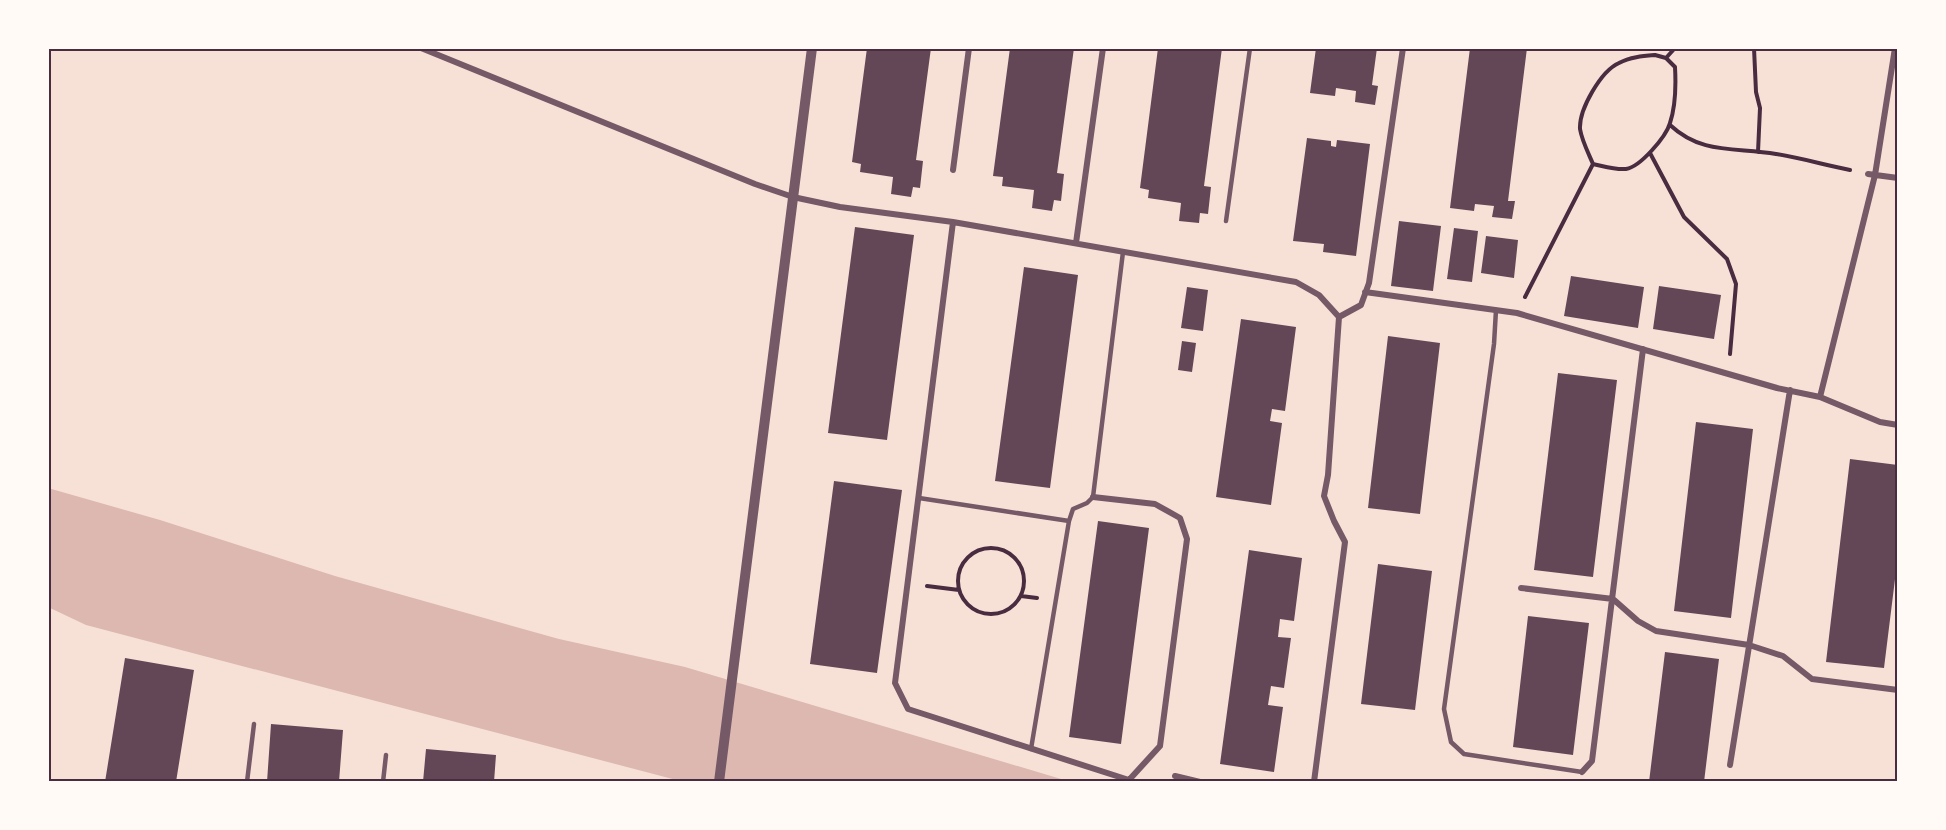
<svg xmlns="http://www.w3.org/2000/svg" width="1946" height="830" font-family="'Crimson Pro',serif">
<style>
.water{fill:#dcb8b0}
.building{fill:#644757}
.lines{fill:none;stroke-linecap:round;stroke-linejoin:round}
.path{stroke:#4a2c40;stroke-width:4}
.service{stroke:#755966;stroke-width:4.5}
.minor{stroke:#755966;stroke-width:6}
.tertiary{stroke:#755966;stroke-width:10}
.neatline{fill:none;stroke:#4a2c40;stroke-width:2}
</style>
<rect width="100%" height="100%" fill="#f7e1d7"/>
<!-- water -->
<path class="water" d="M 48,488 L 160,520 L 335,576 L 559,639 L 685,667 L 1071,782 L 684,782 L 86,625 L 48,607 Z"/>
<!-- building -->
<path class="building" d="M 867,48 L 931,48 L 916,160 L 923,161 L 920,188 L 913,187 L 911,197 L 891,194 L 893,177 L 860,172 L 861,164 L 852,162 Z
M 1010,48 L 1074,48 L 1057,173 L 1064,174 L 1061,201 L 1054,200 L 1052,211 L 1032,208 L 1034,190 L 1002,186 L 1003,177 L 993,176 Z
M 1158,48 L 1222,48 L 1204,186 L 1211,187 L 1208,214 L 1200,213 L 1199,223 L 1179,221 L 1181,203 L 1148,198 L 1149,190 L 1140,188 Z
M 1316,48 L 1377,48 L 1372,85 L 1378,86 L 1375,105 L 1355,102 L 1356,91 L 1336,88 L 1335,96 L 1310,93 Z
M 1470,48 L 1527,48 L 1508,201 L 1515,201 L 1512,219 L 1492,217 L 1494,206 L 1475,204 L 1474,211 L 1450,208 Z
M 1307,138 L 1331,141 L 1331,146 L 1336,147 L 1337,140 L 1370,144 L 1356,256 L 1323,252 L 1324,244 L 1293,241 Z
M 1399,221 L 1441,226 L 1433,291 L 1391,286 Z
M 855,227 L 914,235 L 887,440 L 828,433 Z
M 1454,228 L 1478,231 L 1472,282 L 1447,279 Z
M 1486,236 L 1518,240 L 1514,278 L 1481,273 Z
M 1024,267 L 1078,275 L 1050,488 L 995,481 Z
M 1571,276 L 1644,287 L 1638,328 L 1564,316 Z
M 1659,286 L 1721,295 L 1714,339 L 1653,329 Z
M 1187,287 L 1208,290 L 1203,331 L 1181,328 Z
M 1241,319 L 1296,327 L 1285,411 L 1272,409 L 1270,421 L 1282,423 L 1271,505 L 1216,497 Z
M 1388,336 L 1440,343 L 1420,514 L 1368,508 Z
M 1182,341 L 1196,343 L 1192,372 L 1178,370 Z
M 1558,373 L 1617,380 L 1593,577 L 1534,570 Z
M 1696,422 L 1753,429 L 1731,618 L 1674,611 Z
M 1850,459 L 1898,465 L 1898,555 L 1884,668 L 1826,662 Z
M 834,481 L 902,490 L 877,673 L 810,664 Z
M 1098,521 L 1149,528 L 1121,744 L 1069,737 Z
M 1249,550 L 1302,558 L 1294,621 L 1280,619 L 1278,637 L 1291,638 L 1284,688 L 1271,686 L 1268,705 L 1283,707 L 1274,772 L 1220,764 Z
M 1378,564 L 1432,571 L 1415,710 L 1361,704 Z
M 1528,616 L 1589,623 L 1573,755 L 1513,747 Z
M 1665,652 L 1719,659 L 1704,782 L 1649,782 Z
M 125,658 L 194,670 L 176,782 L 105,782 Z
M 271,724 L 343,730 L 339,782 L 267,782 Z
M 426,749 L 496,755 L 494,782 L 423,782 Z"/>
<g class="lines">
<!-- path -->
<path class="path" d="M 1754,48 L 1756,92 L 1760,108 L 1758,152
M 1655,55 L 1666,58 L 1675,67 C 1676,85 1676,105 1670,123 C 1666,137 1640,167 1626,169 C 1615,170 1603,166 1593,164 C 1588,152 1582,141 1580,129 C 1579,109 1601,71 1619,63 C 1630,57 1643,56 1655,55 Z
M 1666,58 L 1675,48
M 1670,125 C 1702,155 1736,147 1776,154 C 1801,158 1825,165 1850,170
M 1650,153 L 1684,217 L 1727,259 L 1736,284 L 1730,354
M 1525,297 L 1593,164
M958 581a33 33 0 1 1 66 0a33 33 0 1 1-66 0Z
M 927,586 L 959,590
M 1021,596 L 1037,598"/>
<!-- service -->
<path class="service" d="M 1226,221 L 1250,48
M 1496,310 L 1494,344 L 1444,709 L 1451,742 L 1464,754 L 1582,772
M 919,498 L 1069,521
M 1031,749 L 1069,521 L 1073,509 L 1087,503 L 1093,497 L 1123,252
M 247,782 L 254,724
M 383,782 L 386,755"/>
<!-- minor -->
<path class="minor" d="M 421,48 L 755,184 L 793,197 L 840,207 L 953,222 L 1296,282 L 1319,295 L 1339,317
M 953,170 L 969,48
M 1868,174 L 1898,178
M 953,222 L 895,683 L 908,709 L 1129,780 L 1160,746 L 1187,539 L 1180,518 L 1155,504 L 1093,497
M 1076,243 L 1103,48
M 1365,292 L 1517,313 L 1777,388 L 1820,397 L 1880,422 L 1898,425
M 1339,317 L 1361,305 L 1369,283 L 1403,48
M 1820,397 L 1875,175 L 1895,48
M 1521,588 L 1613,599 L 1638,621 L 1656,631 L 1749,645 L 1783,656 L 1812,679 L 1898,690
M 1730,765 L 1790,390
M 1582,772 L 1592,761 L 1643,349
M 1175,776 L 1200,782
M 1314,782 L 1345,542 L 1334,521 L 1324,496 L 1328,475 L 1339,317"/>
<!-- tertiary -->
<path class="tertiary" d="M 719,782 L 812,48"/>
</g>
<!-- border -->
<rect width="1946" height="830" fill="none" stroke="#fffaf5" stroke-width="99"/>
<rect x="50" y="50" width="1846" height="730" class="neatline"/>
</svg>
